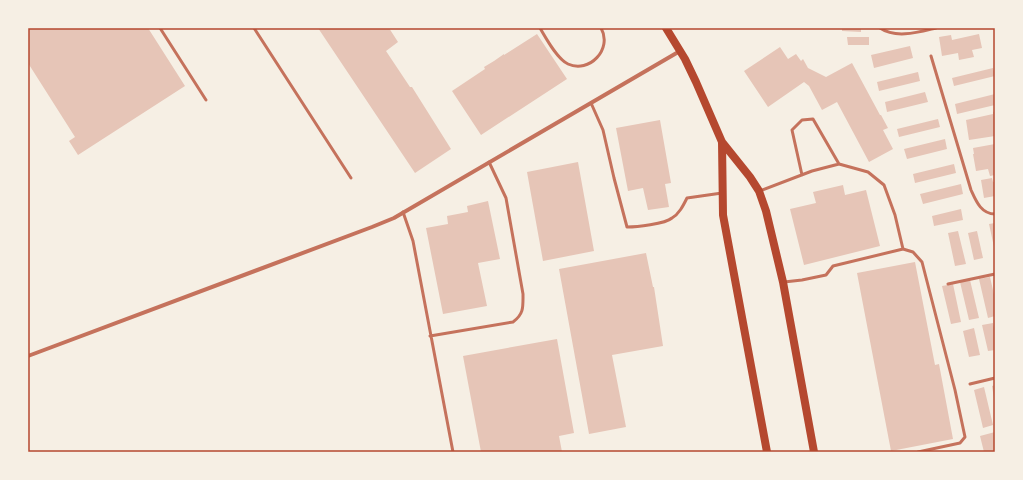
<svg xmlns="http://www.w3.org/2000/svg" width="1023" height="480" font-family="'Source Sans 3',sans-serif">
<style>
.building{fill:#e6c5b7}
.lines{fill:none;stroke-linecap:round;stroke-linejoin:round}
.service{stroke:#c5725c;stroke-width:3}
.minor{stroke:#c5725c;stroke-width:4}
.secondary{stroke:#b5482f;stroke-width:8}
.neatline{fill:none;stroke:#b5482f;stroke-width:1.5}
</style>
<rect width="100%" height="100%" fill="#f6efe4"/>
<!-- building -->
<path class="building" d="M 28,28 L 148,28 L 185,86 L 78,155 L 69,141 L 75,137 L 28,63 Z
M 318,28 L 389,28 L 398,42 L 386,51 L 410,87 L 412,87 L 451,149 L 415,173 Z
M 842,28 L 861,28 L 861,32 L 842,31 Z
M 537,34 L 567,79 L 481,135 L 452,91 L 485,69 L 484,67 L 494,61 L 504,54 L 504,55 Z
M 979,34 L 982,48 L 972,50 L 974,57 L 959,60 L 958,53 L 942,56 L 939,37 L 951,35 L 952,40 Z
M 847,37 L 869,37 L 869,45 L 848,45 Z
M 910,46 L 913,58 L 874,68 L 871,55 Z
M 780,47 L 788,59 L 796,54 L 801,61 L 803,59 L 808,68 L 826,77 L 852,63 L 880,115 L 881,115 L 888,128 L 883,130 L 893,149 L 869,162 L 837,102 L 822,110 L 809,86 L 804,82 L 768,107 L 744,71 Z
M 993,68 L 995,76 L 954,86 L 952,78 Z
M 918,72 L 920,81 L 879,91 L 877,82 Z
M 925,92 L 928,102 L 887,112 L 885,102 Z
M 995,94 L 995,105 L 957,114 L 955,104 Z
M 995,111 L 995,136 L 969,140 L 966,120 L 993,114 L 993,112 Z
M 938,119 L 940,127 L 899,137 L 897,129 Z
M 660,120 L 671,183 L 665,184 L 669,207 L 648,210 L 643,188 L 628,191 L 616,128 Z
M 945,139 L 947,149 L 907,159 L 904,149 Z
M 995,144 L 995,175 L 990,176 L 988,169 L 976,171 L 973,154 L 974,154 L 973,148 Z
M 578,162 L 594,251 L 543,261 L 527,172 Z
M 954,164 L 956,173 L 915,183 L 913,174 Z
M 992,178 L 993,182 L 995,182 L 995,196 L 984,198 L 981,180 Z
M 961,184 L 963,194 L 923,204 L 920,194 Z
M 843,185 L 845,195 L 866,190 L 880,246 L 804,265 L 790,209 L 816,203 L 813,192 Z
M 488,201 L 500,259 L 478,263 L 487,306 L 443,314 L 426,228 L 448,224 L 447,216 L 468,212 L 467,206 Z
M 961,209 L 963,220 L 934,226 L 932,216 Z
M 995,223 L 995,247 L 994,247 L 989,224 Z
M 958,231 L 966,264 L 955,266 L 948,233 Z
M 977,231 L 983,258 L 974,260 L 968,233 Z
M 646,253 L 653,287 L 654,287 L 663,346 L 612,355 L 626,427 L 589,434 L 559,269 Z
M 915,262 L 935,365 L 939,364 L 953,439 L 891,451 L 857,273 Z
M 990,277 L 995,299 L 995,316 L 988,318 L 979,279 Z
M 970,280 L 979,318 L 969,320 L 960,282 Z
M 953,284 L 961,322 L 951,324 L 942,286 Z
M 993,323 L 995,333 L 995,350 L 988,351 L 982,325 Z
M 974,328 L 980,355 L 969,357 L 963,331 Z
M 557,339 L 574,433 L 559,436 L 562,452 L 481,452 L 463,356 Z
M 995,385 L 995,398 L 994,398 L 992,386 Z
M 984,387 L 993,425 L 983,428 L 974,390 Z
M 995,432 L 995,452 L 984,452 L 980,436 Z"/>
<g class="lines">
<!-- service -->
<path class="service" d="M 160,28 L 206,100
M 254,28 L 351,178
M 540,28 C 546,38 557,59 568,64 C 589,74 613,49 601,28
M 880,28 C 896,39 919,32 936,28
M 931,56 L 971,190 C 976,201 981,214 995,214
M 591,103 L 603,130 L 614,178 L 627,227 C 636,227 665,224 672,218 C 679,214 683,206 687,198 L 722,193
M 802,175 L 792,130 L 802,120 L 813,119 L 839,164
M 760,191 L 812,171 L 839,164 L 868,172 L 884,185 L 895,215 L 903,249 L 833,266 L 826,275 L 802,280 L 784,282
M 403,212 L 413,241 L 453,452
M 903,249 L 913,252 L 922,262 L 955,390 L 965,437 L 960,443 L 918,452
M 948,284 L 995,274
M 430,336 L 513,322 C 524,314 523,307 523,294 L 506,198 L 489,162
M 970,384 L 995,378"/>
<!-- minor -->
<path class="minor" d="M 28,356 L 372,227 L 394,218 L 680,51"/>
<!-- secondary -->
<path class="secondary" d="M 666,28 L 685,59 L 696,82 L 722,142 L 750,177 L 759,191 L 766,211 L 783,282 L 814,452
M 722,142 L 723,215 L 767,452"/>
</g>
<!-- border -->
<rect width="1023" height="480" fill="none" stroke="#f6efe4" stroke-width="58"/>
<rect x="29" y="29" width="965" height="422" class="neatline"/>
</svg>
